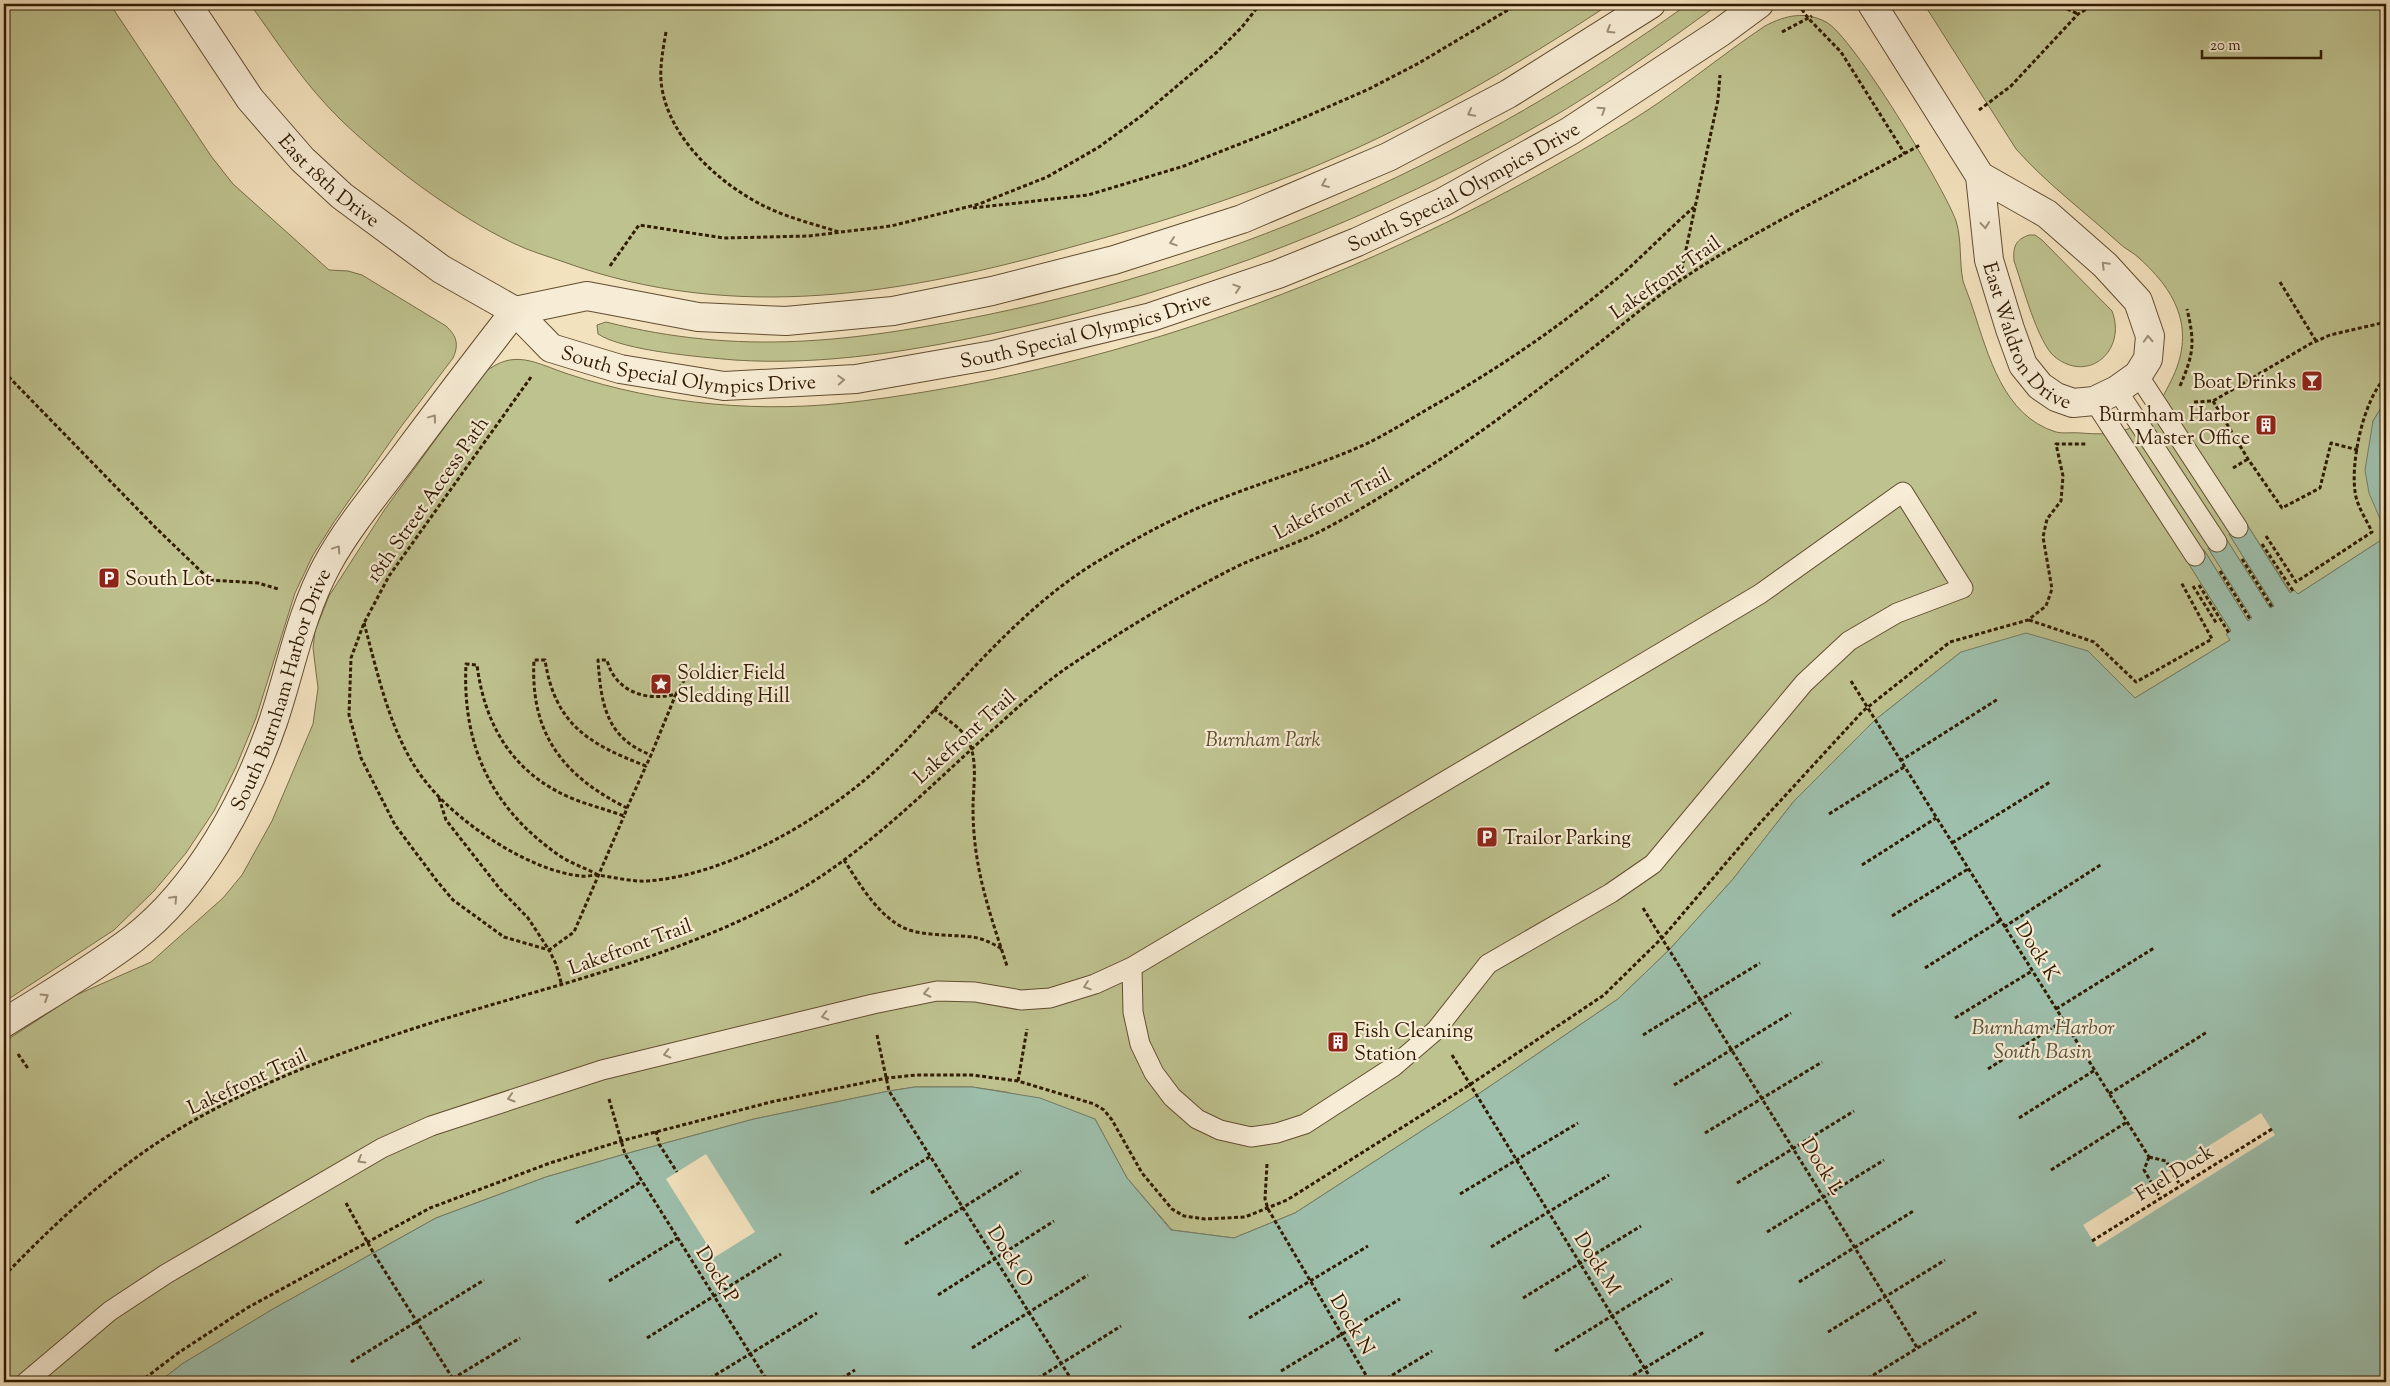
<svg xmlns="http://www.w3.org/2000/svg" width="2390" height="1386" font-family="'Sorts Mill Goudy',serif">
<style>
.green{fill:#bec28f;stroke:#786e48}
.water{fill:#9dbfac;stroke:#727d67}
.pier{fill:#f3e2be}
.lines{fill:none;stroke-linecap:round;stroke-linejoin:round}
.lane-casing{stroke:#624d30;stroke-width:21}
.street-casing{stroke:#624d30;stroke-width:30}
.path{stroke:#311b00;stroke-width:3;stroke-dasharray:4 2.5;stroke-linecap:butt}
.lane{stroke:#f7ecd5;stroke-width:19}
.street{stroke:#f7ecd5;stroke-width:28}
.oneway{stroke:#9e8e75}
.labels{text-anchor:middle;stroke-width:4.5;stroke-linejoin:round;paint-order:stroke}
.street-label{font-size:20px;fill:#311b00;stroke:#f7ecd5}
.poi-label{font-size:20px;fill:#311b00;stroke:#f7ecd5;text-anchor:start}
.park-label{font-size:20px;font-style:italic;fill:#5b4d2b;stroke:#f7ecd5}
.water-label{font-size:21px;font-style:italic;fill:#57543c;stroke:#f7ecd5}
</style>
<rect width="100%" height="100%" fill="#f3e2be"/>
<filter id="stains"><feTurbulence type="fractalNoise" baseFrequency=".004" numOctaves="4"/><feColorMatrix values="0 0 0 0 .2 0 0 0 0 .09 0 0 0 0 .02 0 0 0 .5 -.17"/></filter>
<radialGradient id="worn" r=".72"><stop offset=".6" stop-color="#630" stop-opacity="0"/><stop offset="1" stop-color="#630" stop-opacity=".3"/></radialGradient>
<!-- green -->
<path class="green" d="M 4,4 L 110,4 L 211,156 L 233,184 L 329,270 L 348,271 L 362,275 L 446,326 C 457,336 459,345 453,358 L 400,428 L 334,522 L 313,555 L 295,593 L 256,718 L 236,767 L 214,811 L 186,853 L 154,891 L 114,930 L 4,1002 Z
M 250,4 L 1610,4 C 1513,68 1409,129 1301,172 C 1227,201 1152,225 1075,246 C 906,294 734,324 564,262 C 547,256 529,251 513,243 C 456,216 385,163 340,119 C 305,85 278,43 250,4 Z
M 1688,4 L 1719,4 C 1662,45 1605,87 1544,122 C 1377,218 1197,288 1009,330 C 919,350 827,366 734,360 C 701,357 624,351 598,334 L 597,325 L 606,322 C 741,356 852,342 986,315 C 1245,262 1474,157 1688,4 Z
M 1924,4 L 2386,4 L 2386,400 L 2373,421 L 2386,537 L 2298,594 L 2293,591 L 2291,593 L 2246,523 L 2229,534 L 2274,606 L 2270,608 L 2225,537 L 2208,548 L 2253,618 L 2248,621 L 2204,550 L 2187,561 L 2231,631 L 2230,640 L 2135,698 L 2088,651 L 1961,652 L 1875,720 L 1794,801 L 1733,879 L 1670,949 L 1618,999 L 1477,1095 L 1295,1213 L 1234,1238 L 1172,1230 L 1127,1178 L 1095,1119 L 1006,1092 L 972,1087 L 915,1087 L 889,1091 L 754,1119 L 625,1154 L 546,1177 L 436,1218 L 273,1309 L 182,1364 L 159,1382 L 4,1382 L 4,1042 L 74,996 L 151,962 L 223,898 L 242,875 L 272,821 L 313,724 L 318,688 L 313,648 L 315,631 L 329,596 L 385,509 L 484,373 C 514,348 535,363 568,374 C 661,405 764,414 862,401 C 1133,367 1391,267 1624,125 C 1673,96 1717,58 1765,26 C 1786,15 1805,11 1826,22 C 1852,35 1945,189 1956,221 C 1962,240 1959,261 1963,281 C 1966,290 1970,299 1973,309 C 1988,354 2003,416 2056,432 C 2063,434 2073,432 2081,433 C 2094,434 2112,435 2125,430 C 2152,421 2159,404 2171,381 C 2196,331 2178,293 2139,258 C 2133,252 2125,249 2119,243 C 2085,212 2047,184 2016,149 Z
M 2029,235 L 2035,235 L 2042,240 L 2112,311 C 2127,350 2089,384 2055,357 C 2038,344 2022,283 2014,261 C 2013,247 2015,240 2029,235 Z"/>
<!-- water -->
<path class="water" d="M 2386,400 L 2386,533 L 2369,493 L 2365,470 L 2373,421 Z
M 2246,523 L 2290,593 L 2294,590 L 2298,594 L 2386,537 L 2386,1382 L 159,1382 L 182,1364 L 273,1309 L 436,1218 L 546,1177 L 625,1154 L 754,1119 L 889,1091 L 915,1087 L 972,1087 L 1040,1098 L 1095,1119 L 1127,1178 L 1171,1230 L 1234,1238 L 1295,1213 L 1477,1095 L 1618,999 L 1670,949 L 1733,879 L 1794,801 L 1875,720 L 1961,652 L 2026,633 L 2088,651 L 2135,698 L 2230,640 L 2226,634 L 2231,631 L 2187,561 L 2204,550 L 2248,621 L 2252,618 L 2208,548 L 2225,537 L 2270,608 L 2274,606 L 2229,534 Z"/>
<!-- pier -->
<path class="pier" d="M 2261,1113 L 2275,1135 L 2097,1247 L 2083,1225 Z
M 706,1154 L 755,1232 L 715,1257 L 666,1179 Z"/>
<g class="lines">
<!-- lane casing -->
<g class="lane-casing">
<path id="lane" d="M 2138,375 L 2238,528
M 2117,390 L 2217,542
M 2094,401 L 2195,556
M 26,1382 L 110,1311 L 166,1274 L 382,1148 L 431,1126 L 602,1070 L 873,1004 L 937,991 L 975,992 L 1021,1000 L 1050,998 L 1095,984 L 1132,967 L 1760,594 L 1903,492 L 1963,588 L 1897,613 L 1849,641 L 1804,683 L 1653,864 L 1611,893 L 1488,964 L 1436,1030 L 1393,1067 L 1305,1124 L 1277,1133 L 1251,1137 L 1220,1130 L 1197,1119 L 1172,1097 L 1154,1073 L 1140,1044 L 1133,1012 L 1132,967"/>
</g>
<!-- street casing -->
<g class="street-casing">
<g id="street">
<path id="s1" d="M 187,4 L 250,99 L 302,159 L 342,196 L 441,269 L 515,311 L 551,348 L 620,369 L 724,386 L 856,379 L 993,355 L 1151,317 L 1278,274 L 1357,242 L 1443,202 L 1570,131 L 1721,32 L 1759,4"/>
<path id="s2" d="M 1872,4 L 1980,176 L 1989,260 L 2010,329 L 2023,365 L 2040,386 L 2056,397 L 2073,403 L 2094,401 L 2117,390 L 2138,375 L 2148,359 L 2150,336 L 2138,301 L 2105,265 L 2047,214 L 1980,176"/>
<path d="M 515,311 L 587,296 L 698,317 L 786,321 L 893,311 L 992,291 L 1114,260 L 1242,219 L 1388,157 L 1508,94 L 1651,4"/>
<path id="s3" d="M 4,1023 C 47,996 92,970 133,939 C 199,888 246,800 273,722 C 291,669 300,615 327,565 C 347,528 375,495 400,462 C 438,411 476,361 515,311"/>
</g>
</g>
<!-- path -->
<path class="path" d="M 1798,4 L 1808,18 L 1841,52 L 1905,154
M 1992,4 L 1996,4
M 2042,4 L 2059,5 L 2078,14
M 666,32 C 663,49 660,65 661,81 C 666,136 718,183 764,206 C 788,218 814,224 839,232
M 1782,32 L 1812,16
M 1979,110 L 2011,86 L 2078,14 L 2096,4
M 973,208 L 1088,195 L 1184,166 L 1280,128 L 1369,89 L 1419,63 L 1518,4
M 610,266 L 639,225 L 724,238 L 809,236 L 891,226 L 979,204 L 1047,177 L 1099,147 L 1144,114 L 1217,52 L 1242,27 L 1260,4
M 1679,282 L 1718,100 L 1720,75
M 2280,282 L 2316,341
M 4,372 L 155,527 L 210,580 L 258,583 L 278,589
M 531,377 L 389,576 L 364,623 L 351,658 L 349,715 L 361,758 L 395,825 L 437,881 L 453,900 L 504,937 L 549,950 L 556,964 L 562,986
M 2180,386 C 2194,353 2195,343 2187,309
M 2213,401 L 2248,459 L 2282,508 L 2320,488 L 2331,443 L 2358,450
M 2194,402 L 2213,401 L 2310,344 L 2330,335 L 2386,322
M 2233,468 L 2248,459
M 2266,536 L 2296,582 L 2372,532 C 2367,521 2359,509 2356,497 C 2349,467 2363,399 2386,377
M 2262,544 L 2293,591
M 2242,559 L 2272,607
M 2220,571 L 2250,619
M 2199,585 L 2229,633
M 2193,586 L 2217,624
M 2029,620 L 2094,642 L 2136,682 L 2212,639 L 2181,582
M 364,623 C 379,678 392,743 430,787 C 462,825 530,871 581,876 C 586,877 592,875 597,875 C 614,877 631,882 648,881 C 724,875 810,826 867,778 C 893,756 916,730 939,705 C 986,654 1035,600 1095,563 C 1133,540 1174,517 1215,501 C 1265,481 1317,466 1366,444 C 1391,432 1415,416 1440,402 C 1503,365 1564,324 1620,276 C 1645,254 1669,229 1694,207
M 1851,681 L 2149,1157
M 676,694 L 691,669
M 934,709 C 944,718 959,726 966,737 C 979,757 973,786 973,808 C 973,867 989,911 1007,966
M 1900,761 L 1998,699
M 439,798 L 446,820 L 500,889 L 528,918 L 549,950 L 574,932 L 624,816
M 627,808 L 646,766
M 1829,814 L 1904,767
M 1952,843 L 2050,782
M 844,860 C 859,883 876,913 902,927 C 913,933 930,934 943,935 C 970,937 977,934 1002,949
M 1862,865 L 1936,818
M 598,875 C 586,868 572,864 560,856 C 492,809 462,747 466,664 L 477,665 C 485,728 515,776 576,800 C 592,806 608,810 624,816 L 627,808 C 563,776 530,734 534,660 L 545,660 C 555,725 589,744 646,766 L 651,755 C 606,738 601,704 598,660 L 607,660 C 615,692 647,702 676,694 L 651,755
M 1643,908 L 1918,1349
M 1892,916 L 1968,869
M 2004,927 L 2102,864
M 1925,968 L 2001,920
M 2056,1009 L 2154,948
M 1955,1018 L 2032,971
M 877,1035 L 889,1091 L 1073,1382
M 1643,1035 L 1760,963
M 18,1054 L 29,1070
M 1452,1055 L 1653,1382
M 1988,1069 L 2063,1021
M 1018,1081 L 1027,1029
M 1674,1085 L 1791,1013
M 2109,1094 L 2207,1032
M 609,1099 L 625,1154 L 768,1382
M 2019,1118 L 2095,1070
M 656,1131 L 659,1144 L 677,1172
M 1705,1133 L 1822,1062
M 2149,1157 L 2144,1170 L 2161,1199
M 2149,1157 L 2166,1161 L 2180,1185
M 1267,1164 L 1265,1199 L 1268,1209 L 1370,1382
M 2051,1170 L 2127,1122
M 1737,1183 L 1854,1111
M 871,1193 L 931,1156
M 1460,1194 L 1578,1123
M 346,1203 L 374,1254 L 455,1382
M 576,1223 L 642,1181
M 1767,1232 L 1884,1160
M 2092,1241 L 2272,1129
M 905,1244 L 1021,1171
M 1491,1247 L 1609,1175
M 4,1276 C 51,1227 100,1181 157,1143 C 231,1094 319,1060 403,1032 C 536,988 673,962 796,892 C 871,848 932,784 996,727 C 1018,707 1041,686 1065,669 C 1117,634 1175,598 1230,570 C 1257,556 1286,548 1313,535 C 1347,518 1379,498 1411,478 C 1474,439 1535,392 1594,347 C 1621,326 1647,304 1675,284 C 1752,231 1838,191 1920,145
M 609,1281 L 678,1238
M 1799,1282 L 1915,1210
M 938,1295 L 1054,1221
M 1523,1298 L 1641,1226
M 1249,1318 L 1368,1246
M 1828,1332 L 1945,1260
M 647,1338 L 781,1254
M 972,1348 L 1088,1275
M 1555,1351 L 1672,1279
M 351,1362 L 484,1280
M 1281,1371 L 1400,1299
M 140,1382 L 178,1353 L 247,1308 L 430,1208 L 550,1163 L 621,1141 L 771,1102 L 887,1078 L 916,1075 L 972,1075 L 1018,1081 L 1094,1104 L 1104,1110 L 1112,1120 L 1142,1173 L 1172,1209 L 1184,1216 L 1205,1219 L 1245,1217 L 1287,1200 L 1471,1084 L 1604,995 L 1663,937 L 1760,823 L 1863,711 L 1950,642 L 2028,620 L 2046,606 L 2052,589 L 2043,537 L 2047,519 L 2061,501 L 2063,476 L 2056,444 L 2086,444
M 447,1382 L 520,1338
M 704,1382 L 817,1313
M 836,1382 L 855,1370
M 1032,1382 L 1121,1326
M 1145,1382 L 1153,1377
M 1381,1382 L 1432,1351
M 1622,1382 L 1704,1332
M 1862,1382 L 1978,1311"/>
<!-- lane -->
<use href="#lane" class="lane"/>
<!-- street -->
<use href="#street" class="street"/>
</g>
<!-- one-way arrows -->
<defs><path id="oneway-chevron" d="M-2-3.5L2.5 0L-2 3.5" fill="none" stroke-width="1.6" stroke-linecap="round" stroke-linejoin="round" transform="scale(1.25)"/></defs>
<g class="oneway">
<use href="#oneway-chevron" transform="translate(1610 30) rotate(148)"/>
<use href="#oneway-chevron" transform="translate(1602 110) rotate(-33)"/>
<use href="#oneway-chevron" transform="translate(1471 113) rotate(152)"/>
<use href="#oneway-chevron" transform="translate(1325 184) rotate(157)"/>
<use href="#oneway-chevron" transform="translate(1985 225) rotate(84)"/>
<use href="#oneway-chevron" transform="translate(1173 242) rotate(162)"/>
<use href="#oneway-chevron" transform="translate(2105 265) rotate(-135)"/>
<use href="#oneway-chevron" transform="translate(1237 288) rotate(-18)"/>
<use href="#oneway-chevron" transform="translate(2148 339) rotate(-93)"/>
<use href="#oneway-chevron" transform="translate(841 380) rotate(-3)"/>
<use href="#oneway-chevron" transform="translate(433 418) rotate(-53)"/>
<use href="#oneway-chevron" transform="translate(337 549) rotate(-56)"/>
<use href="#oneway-chevron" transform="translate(174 899) rotate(-47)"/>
<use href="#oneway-chevron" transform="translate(1087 986) rotate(161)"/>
<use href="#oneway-chevron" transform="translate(927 993) rotate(168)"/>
<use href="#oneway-chevron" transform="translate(45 997) rotate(-32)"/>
<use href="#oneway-chevron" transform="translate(825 1016) rotate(166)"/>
<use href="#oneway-chevron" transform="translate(667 1054) rotate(166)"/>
<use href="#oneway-chevron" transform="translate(511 1098) rotate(163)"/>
<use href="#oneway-chevron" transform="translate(361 1160) rotate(150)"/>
</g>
<!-- icons -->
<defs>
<g id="bar-square" transform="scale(1.125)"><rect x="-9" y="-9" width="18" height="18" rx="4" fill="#8f2418" stroke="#f7ecd5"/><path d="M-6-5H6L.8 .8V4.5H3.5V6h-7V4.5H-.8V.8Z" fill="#fff"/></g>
<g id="building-square" transform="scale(1.125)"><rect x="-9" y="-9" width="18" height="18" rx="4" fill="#8f2418" stroke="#f7ecd5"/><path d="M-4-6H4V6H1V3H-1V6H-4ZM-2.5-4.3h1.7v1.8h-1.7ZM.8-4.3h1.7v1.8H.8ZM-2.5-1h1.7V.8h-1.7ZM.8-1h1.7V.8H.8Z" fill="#fff"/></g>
<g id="parking-square" transform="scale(1.125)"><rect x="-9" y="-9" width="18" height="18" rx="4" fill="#8f2418" stroke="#f7ecd5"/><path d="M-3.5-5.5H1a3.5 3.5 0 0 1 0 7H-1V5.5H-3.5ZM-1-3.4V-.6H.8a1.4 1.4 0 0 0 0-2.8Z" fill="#fff"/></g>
<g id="sight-square" transform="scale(1.125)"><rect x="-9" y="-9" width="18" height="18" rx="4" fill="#8f2418" stroke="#f7ecd5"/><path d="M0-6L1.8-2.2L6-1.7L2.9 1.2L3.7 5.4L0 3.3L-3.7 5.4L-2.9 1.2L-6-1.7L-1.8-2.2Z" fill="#fff"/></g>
</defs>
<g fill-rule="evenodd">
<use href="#bar-square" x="2312" y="381"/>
<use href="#building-square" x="2266" y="425"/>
<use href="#parking-square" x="109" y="578"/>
<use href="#sight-square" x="661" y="684"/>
<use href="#parking-square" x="1487" y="837"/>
<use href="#building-square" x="1338" y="1042"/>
</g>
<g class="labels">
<!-- street labels -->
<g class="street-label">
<text dy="7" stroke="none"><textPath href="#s1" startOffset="228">East 18th Drive</textPath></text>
<text dy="7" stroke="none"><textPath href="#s1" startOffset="1458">South Special Olympics Drive</textPath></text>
<text transform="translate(1665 277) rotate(-35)" y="7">Lakefront Trail</text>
<text dy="7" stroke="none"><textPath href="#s2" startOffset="375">East Waldron Drive</textPath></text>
<text dy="7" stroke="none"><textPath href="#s1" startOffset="1052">South Special Olympics Drive</textPath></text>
<text dy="7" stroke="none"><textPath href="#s1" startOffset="648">South Special Olympics Drive</textPath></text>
<text transform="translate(427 499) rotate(-55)" y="7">18th Street Access Path</text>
<text transform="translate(1332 503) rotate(-28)" y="7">Lakefront Trail</text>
<text dy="7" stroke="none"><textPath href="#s3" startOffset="449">South Burnham Harbor Drive</textPath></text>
<text transform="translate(964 736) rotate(-42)" y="7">Lakefront Trail</text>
<text transform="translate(630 946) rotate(-20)" y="7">Lakefront Trail</text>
<text transform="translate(2038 951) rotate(58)" y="7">Dock K</text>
<text transform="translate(247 1081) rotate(-25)" y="7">Lakefront Trail</text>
<text transform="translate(1823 1166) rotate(58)" y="7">Dock L</text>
<text transform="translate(2174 1172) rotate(-32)" y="7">Fuel Dock</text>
<text transform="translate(1011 1256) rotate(58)" y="7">Dock O</text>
<text transform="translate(1598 1263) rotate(58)" y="7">Dock M</text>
<text transform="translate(718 1274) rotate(58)" y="7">Dock P</text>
<text transform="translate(1353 1324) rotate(59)" y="7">Dock N</text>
</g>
<!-- poi labels -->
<g class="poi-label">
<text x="2296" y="388" text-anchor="end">Boat Drinks</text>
<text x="2250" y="421" text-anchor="end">Burmham Harbor<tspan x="2250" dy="23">Master Office</tspan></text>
<text x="125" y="585">South Lot</text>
<text x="677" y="679">Soldier Field<tspan x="677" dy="23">Sledding Hill</tspan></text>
<text x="1503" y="844">Trailor Parking</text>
<text x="1354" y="1037">Fish Cleaning<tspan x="1354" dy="23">Station</tspan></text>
</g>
<!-- park labels -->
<g class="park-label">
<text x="1263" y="746">Burnham Park</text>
</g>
<!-- water labels -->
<g class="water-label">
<text x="2043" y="1034">Burnham Harbor<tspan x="2043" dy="24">South Basin</tspan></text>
</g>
</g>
<!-- margin -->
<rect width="2390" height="1386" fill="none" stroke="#f3e2be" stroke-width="20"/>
<rect x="5" y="5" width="2380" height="1376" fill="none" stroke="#311b00" stroke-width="2.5"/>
<rect x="10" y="10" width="2370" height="1366" fill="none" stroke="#311b00"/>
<!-- scale -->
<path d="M2202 50v8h119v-8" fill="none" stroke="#311b00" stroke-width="2.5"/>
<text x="2210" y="50" font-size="15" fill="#311b00" stroke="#f7ecd5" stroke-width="4" paint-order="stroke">20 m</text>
<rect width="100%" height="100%" filter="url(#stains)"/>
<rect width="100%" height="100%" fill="url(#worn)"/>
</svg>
